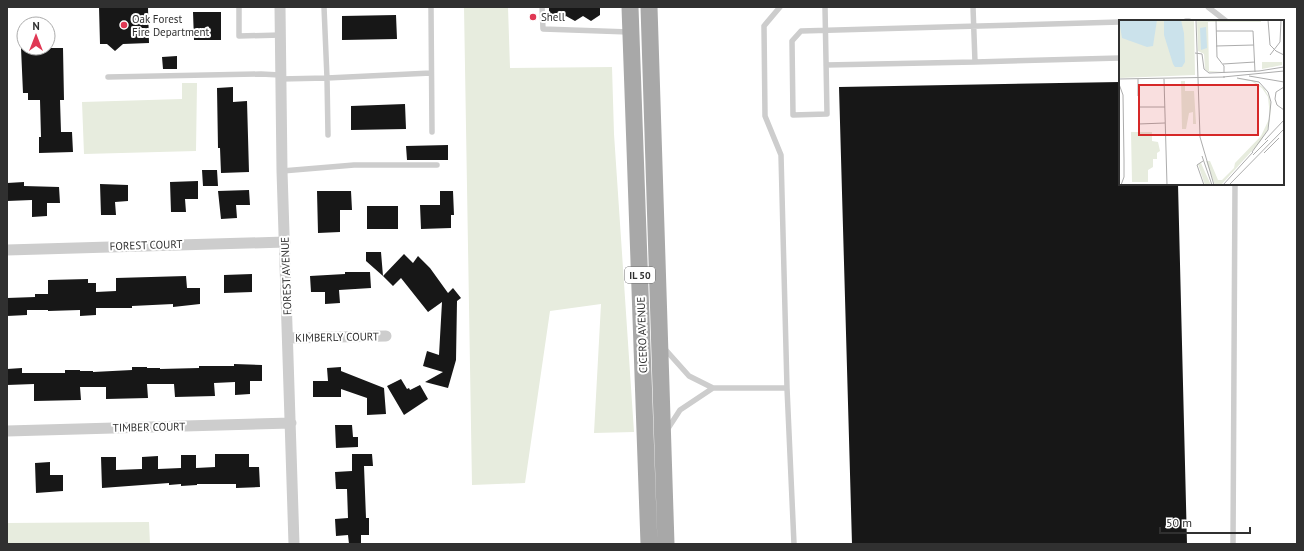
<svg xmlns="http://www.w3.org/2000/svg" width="1304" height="551" font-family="'PT Sans',sans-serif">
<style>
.green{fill:#e7ecde}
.building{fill:#171717}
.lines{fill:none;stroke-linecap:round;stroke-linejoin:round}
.lane{stroke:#cdcdcd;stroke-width:5.5}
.street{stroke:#cdcdcd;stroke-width:11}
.primary{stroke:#a8a8a8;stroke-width:17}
.poi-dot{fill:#e03854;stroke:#fff;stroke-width:1.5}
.labels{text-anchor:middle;stroke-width:4;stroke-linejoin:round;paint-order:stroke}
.shield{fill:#fff;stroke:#6e6e6e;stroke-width:1}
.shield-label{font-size:10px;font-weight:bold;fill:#303030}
.poi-label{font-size:11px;fill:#303030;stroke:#fff;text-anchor:start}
.street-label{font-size:11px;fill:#303030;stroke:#fff}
.inset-road{fill:none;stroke:#acacac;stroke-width:1}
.view{fill:#d62828;fill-opacity:0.15;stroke:#d62828;stroke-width:2}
.inset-edge{fill:none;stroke:#303030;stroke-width:2}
</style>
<rect width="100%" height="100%" fill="#fff"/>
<!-- green -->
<path class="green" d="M 464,7 L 508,7 L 510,68 L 612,67 L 614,134 L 634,432 L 594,433 L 601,304 L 550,311 L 525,483 L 472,485 Z
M 182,83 L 197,83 L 196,151 L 84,154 L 82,102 L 182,99 Z
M 149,522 L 150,544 L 7,544 L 7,523 Z"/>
<!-- building -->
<path class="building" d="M 99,7 L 148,7 L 149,43 L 123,44 L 115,51 L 107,44 L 100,44 Z
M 548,7 L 600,7 L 600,15 L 591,21 L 583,16 L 575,21 L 566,16 L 558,22 L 549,16 L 549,8 Z
M 193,12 L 221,12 L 221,40 L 194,40 Z
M 396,15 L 397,39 L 342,40 L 342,16 Z
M 21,48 L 63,48 L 64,100 L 60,100 L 61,132 L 72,132 L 73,152 L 39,153 L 39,137 L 41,137 L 40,100 L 28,100 L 28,93 L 23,93 Z
M 177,56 L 177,69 L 163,69 L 162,57 Z
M 1120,82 L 1120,184 L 1178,184 L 1187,544 L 852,544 L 839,87 Z
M 233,87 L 233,102 L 247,101 L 249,172 L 221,173 L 220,148 L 218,148 L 217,88 Z
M 405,104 L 406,129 L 351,130 L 351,106 Z
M 448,145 L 448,160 L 407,160 L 406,146 Z
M 202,170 L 217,170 L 218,186 L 203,186 Z
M 198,181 L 198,199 L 185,199 L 186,212 L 171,212 L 170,182 Z
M 24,182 L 24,186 L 59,187 L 60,203 L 47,203 L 47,216 L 32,217 L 32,200 L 7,201 L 7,183 Z
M 100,184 L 128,185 L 128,201 L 115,202 L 116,215 L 101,215 Z
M 249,190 L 250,205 L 236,205 L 237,218 L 221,219 L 218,191 Z
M 317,191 L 351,191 L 352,210 L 340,210 L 340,232 L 318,233 Z
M 440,191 L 453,191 L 454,215 L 451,215 L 451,228 L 421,229 L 420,205 L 440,205 Z
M 367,206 L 398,206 L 398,229 L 367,229 Z
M 366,252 L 381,252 L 383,276 L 366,261 Z
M 404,254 L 413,263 L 418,256 L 430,268 L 448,293 L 453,288 L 461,298 L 457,301 L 456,360 L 448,388 L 425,382 L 443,372 L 423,366 L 427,351 L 439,355 L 442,302 L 428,312 L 401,278 L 393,286 L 383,276 Z
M 345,272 L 370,272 L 371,288 L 339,290 L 340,303 L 325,304 L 325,292 L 311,292 L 310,276 L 345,274 Z
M 252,274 L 252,292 L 224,293 L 224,275 Z
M 186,276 L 187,288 L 200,288 L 200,304 L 173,307 L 173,304 L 132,306 L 132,308 L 96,308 L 96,315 L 80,316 L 80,310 L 48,311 L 48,310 L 27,310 L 27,315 L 7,316 L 7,298 L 35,297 L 35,294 L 48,294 L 48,280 L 88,279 L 88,283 L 96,283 L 96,292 L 116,291 L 116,278 Z
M 234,364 L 262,365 L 262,381 L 250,381 L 250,394 L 235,395 L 235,382 L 214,383 L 215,396 L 175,397 L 174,384 L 147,384 L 148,398 L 106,399 L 106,387 L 80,387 L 81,400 L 34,401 L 34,384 L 7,385 L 7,369 L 22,368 L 22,373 L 65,373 L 65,370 L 80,370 L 80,371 L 93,371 L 93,372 L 132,370 L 132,367 L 147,367 L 147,368 L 160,368 L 160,369 L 199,368 L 199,366 L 234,366 Z
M 341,367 L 341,371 L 384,388 L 386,414 L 367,415 L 367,398 L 341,389 L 341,397 L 313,397 L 313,381 L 328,381 L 327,368 Z
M 401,379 L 407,389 L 409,388 L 410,390 L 420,385 L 428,399 L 404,415 L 387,386 Z
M 335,425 L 352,425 L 353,437 L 358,437 L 358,447 L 336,448 Z
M 215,454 L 249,454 L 249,467 L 259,467 L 260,487 L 236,488 L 236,484 L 197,484 L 197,485 L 181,486 L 181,484 L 169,485 L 169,483 L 102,488 L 101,457 L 116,457 L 116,470 L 142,469 L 142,457 L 158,456 L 158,469 L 181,468 L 181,455 L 196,455 L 196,468 L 215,467 Z
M 352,454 L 372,454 L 373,466 L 364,466 L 366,518 L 369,518 L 369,535 L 361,535 L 361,544 L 349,544 L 348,535 L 336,536 L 335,519 L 348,518 L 347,489 L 336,489 L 335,472 L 352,471 Z
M 50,462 L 50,475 L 63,475 L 63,491 L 36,493 L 35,463 Z"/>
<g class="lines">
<!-- lane -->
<path class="lane" d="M 239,7 L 239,36 L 281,35
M 431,7 L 432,132
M 542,7 L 543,29 L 629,32
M 780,7 L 764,26 L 765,116 L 781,155 L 787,388
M 825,7 L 827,114 L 793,115 L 792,41 L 801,31 C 907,28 1014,25 1120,22
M 973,7 L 975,62 L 1120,58
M 1208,7 L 1226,21
M 1186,21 L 1189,21
M 826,65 L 975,62
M 108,77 L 261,74 L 280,75
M 280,79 L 327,78 L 324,7
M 328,135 L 327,78 L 431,73
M 282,171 L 354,165 L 437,165
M 664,348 L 689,376 L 713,388 L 680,410 L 667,430
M 713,388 L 787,388 L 794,544
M 1233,544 L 1235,184"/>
<!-- street -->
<path class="street" d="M 280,7 L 282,171 L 294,544
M 7,250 L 285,242
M 288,338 L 386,336
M 7,431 L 291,423"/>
<!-- primary -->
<path class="primary" d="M 630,7 L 649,544
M 649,7 L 666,544"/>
</g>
<!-- markers -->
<g class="poi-dot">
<circle cx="533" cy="17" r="4"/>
<circle cx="124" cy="25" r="4"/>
</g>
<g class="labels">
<!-- shield labels -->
<rect class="shield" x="625" y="267" width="30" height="16" rx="3"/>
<g class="shield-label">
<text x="640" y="279">IL 50</text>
</g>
<!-- poi labels -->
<g class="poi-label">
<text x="541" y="21">Shell</text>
<text x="132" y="23">Oak Forest<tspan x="132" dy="13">Fire Department</tspan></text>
</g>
<!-- street labels -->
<g class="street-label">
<text transform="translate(146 245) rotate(-2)" y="4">FOREST COURT</text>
<text transform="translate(286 276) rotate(-92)" y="4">FOREST AVENUE</text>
<text transform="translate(642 335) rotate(-92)" y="4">CICERO AVENUE</text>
<text transform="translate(337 337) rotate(-1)" y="4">KIMBERLY COURT</text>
<text transform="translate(149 427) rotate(-1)" y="4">TIMBER COURT</text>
</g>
</g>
<!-- overview -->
<g transform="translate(1119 20)">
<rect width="165" height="165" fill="#fff"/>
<path d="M 0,0 L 75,0 L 76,55 L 0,58 ZM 78,0 L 142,0 L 142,2 L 89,2 L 90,51 L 105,51 L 90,52 L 86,49 L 85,34 L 79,31 ZM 143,42 L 163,42 L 163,45 L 143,49 ZM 116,59 L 133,60 L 145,68 L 150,77 L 152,85 L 151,99 L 148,111 L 141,122 L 102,165 L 96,165 L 87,141 L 91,141 L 99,160 L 103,160 L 115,148 L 116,143 L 142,116 L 151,97 L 149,77 L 143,68 L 132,61 ZM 62,61 L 66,61 L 66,71 L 75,71 L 77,104 L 74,104 L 74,92 L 70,93 L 67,109 L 63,109 ZM 12,112 L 33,112 L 33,121 L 39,122 L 41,131 L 38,133 L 38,139 L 34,139 L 34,147 L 29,150 L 29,162 L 13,162 ZM 82,143 L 86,152 L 92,165 L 86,165 L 79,144 Z" fill="#e7ecde"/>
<path d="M 0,0 L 38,0 L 34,26 L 28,27 L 3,18 ZM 45,0 L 62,0 L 65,13 L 66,42 L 63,47 L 56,47 L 54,44 L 45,15 ZM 87,7 L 88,28 L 82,30 L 81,8 Z" fill="#cbe2eb"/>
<path class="inset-road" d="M 77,0 L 81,117 L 95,165M 97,0 L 98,37 L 105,46 L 105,53M 149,0 L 151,25 L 157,31 L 165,35M 97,11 L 134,11 L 136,52M 97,26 L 135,25M 76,33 L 83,34 L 85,49 L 90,53 L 140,51 L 165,47M 151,35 L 161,22 L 162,0M 104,44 L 136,42M 130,56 L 165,62M 104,57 L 165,51M 118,58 L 140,62 L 149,72 L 152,82 L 149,110 L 133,132M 0,59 L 106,57M 19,59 L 19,76M 45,59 L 48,165M 0,64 L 4,75 L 5,140 L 5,157 L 2,165M 165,67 L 157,72 L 156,79 L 158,85 L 165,90M 19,87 L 46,87M 19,104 L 46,103M 146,120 L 165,100M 145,133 L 160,118M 134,135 L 149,120M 83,136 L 93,165M 84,141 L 78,145 L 85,165M 104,165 L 134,132M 110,165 L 165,109"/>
<path class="view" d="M 20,65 L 139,65 L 139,115 L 20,115 Z"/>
<rect width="165" height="165" class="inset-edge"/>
</g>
<!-- border -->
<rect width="1304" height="551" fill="none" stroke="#303030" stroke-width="16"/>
<!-- north arrow -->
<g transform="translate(36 36)"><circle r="19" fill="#ffffff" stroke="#acacac"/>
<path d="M0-3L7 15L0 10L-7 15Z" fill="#e03854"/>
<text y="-6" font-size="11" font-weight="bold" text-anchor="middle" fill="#303030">N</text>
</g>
<!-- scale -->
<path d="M1160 527v6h90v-6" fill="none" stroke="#303030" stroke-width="2"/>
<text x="1166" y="527" font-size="12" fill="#303030" stroke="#ffffff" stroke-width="3" paint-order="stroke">50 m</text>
</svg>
